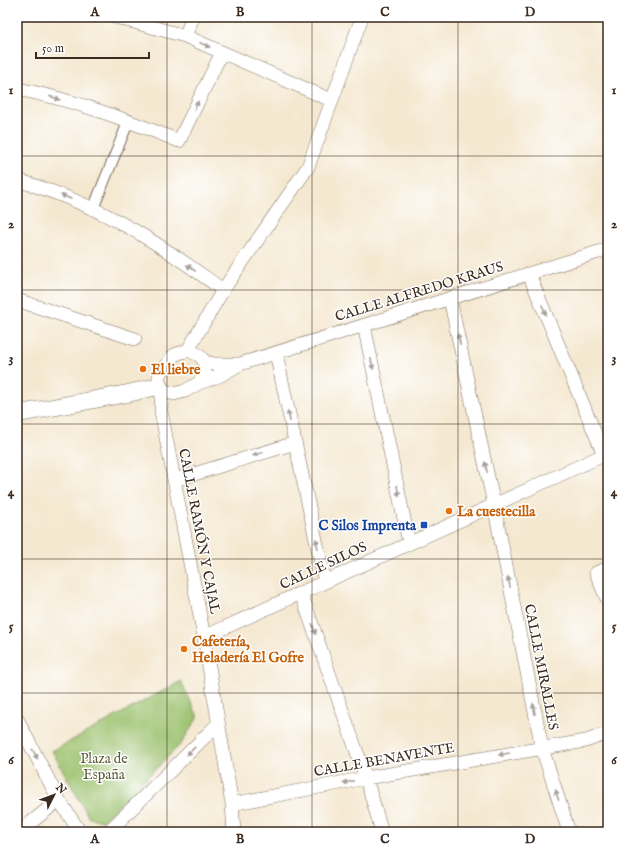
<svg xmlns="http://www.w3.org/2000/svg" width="625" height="849" font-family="'IM FELL English',serif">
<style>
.green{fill:#9ac06b;stroke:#6a7544}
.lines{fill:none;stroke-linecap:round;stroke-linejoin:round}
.pedestrian-casing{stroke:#7c6c5c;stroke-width:12}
.minor-casing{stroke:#7c6c5c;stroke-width:14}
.tertiary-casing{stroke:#7c6c5c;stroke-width:18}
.pedestrian{stroke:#fff;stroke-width:10}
.minor{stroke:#fff;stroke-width:13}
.tertiary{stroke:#fff;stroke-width:17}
.oneway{fill:#a79f9a}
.grid{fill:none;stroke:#3b2a1e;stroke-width:1;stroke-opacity:0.55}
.food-dot{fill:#e8710a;stroke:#fff;stroke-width:1.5}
.transit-dot{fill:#1a4fb4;stroke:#fff;stroke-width:1.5}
.labels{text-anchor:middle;stroke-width:3;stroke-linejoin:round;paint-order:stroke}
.street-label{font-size:14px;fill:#3b2a1e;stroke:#fff}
.food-label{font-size:14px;font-weight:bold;fill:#c56008;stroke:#fff;text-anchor:start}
.transit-label{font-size:14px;font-weight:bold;fill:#164399;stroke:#fff;text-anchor:end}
.park-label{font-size:14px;fill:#5c5e39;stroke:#fff}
.neatline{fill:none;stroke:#3b2a1e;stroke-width:1.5}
.grid-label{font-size:13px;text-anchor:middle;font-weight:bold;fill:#3b2a1e}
</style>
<rect width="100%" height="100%" fill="#fff"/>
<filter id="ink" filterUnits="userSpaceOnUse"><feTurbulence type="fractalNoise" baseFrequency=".025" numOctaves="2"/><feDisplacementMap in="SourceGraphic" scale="8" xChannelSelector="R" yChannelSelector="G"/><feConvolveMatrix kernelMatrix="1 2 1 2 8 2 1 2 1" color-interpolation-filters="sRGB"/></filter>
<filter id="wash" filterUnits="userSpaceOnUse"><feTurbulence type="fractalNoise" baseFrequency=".012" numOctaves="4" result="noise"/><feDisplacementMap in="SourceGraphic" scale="16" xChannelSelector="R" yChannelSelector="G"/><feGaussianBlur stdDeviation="0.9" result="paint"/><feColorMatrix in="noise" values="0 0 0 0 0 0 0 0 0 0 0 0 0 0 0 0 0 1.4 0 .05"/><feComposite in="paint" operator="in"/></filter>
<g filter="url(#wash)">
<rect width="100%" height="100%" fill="#f4e8d0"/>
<!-- green -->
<path class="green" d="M 181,681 L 198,717 L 181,744 L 103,821 L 89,818 L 52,751 Z"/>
</g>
<g filter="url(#ink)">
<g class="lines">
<!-- pedestrian casing -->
<g class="pedestrian-casing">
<path id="pedestrian" d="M 93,209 L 129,120"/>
</g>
<!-- minor casing -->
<g class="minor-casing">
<path id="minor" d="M 115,17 L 185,36 L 331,100
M 185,36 L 193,17
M 17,89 C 72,99 127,120 179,141 L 222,52
M 17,180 C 64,194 109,214 150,240 C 175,255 199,273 223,290
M 529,274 L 604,455
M 450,299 L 494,505 L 542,748 L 569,832
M 17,300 L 135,339
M 364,325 L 409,543
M 188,350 L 223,290 L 308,167 L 362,17
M 188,350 L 199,355 L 205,362 L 205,373 L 199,383 L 185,391 L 174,394 L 162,390 L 159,386 L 159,374 L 174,355 Z
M 276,353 L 325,582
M 205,362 L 215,364 L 238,364
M 199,383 L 219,376 L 240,364 L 608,249
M 162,390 L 161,411 L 204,637 L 232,804 L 234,832
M 175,480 L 295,443
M 608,568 L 596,573 L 608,601
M 301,593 L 366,778 L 382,832
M 204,637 L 608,453
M 17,719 L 59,800 L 80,832
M 232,804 L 366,778 L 586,741 L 608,733
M 19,832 L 59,800
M 108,832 L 218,724"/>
</g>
<!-- tertiary casing -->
<g class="tertiary-casing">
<path id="tertiary" d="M 17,414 L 130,393 L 159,386"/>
</g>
<!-- pedestrian -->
<use href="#pedestrian" class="pedestrian"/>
<!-- minor -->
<use href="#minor" class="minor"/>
<!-- tertiary -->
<use href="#tertiary" class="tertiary"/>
</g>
<!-- one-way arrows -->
<defs><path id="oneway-solid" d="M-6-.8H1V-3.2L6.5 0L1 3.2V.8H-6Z"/></defs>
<g class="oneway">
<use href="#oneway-solid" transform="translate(205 45) rotate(24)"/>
<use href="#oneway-solid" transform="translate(55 98) rotate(17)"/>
<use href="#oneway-solid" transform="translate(196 106) rotate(-64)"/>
<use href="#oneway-solid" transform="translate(66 197) rotate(-157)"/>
<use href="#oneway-solid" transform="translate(191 268) rotate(-145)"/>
<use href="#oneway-solid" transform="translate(544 310) rotate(67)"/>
<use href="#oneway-solid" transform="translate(459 339) rotate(-102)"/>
<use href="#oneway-solid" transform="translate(372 364) rotate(78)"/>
<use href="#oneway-solid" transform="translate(289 416) rotate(-102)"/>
<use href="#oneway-solid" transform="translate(258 454) rotate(163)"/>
<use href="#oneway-solid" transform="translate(486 467) rotate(-102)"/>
<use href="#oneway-solid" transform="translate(398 491) rotate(78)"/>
<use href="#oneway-solid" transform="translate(317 544) rotate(-102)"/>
<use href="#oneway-solid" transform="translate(509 582) rotate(-101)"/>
<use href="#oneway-solid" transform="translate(314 629) rotate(71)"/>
<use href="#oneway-solid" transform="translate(534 709) rotate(-101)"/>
<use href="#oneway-solid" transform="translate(191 751) rotate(136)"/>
<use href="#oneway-solid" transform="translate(35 754) rotate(62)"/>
<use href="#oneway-solid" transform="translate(504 754) rotate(170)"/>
<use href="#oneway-solid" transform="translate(348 782) rotate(169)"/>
<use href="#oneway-solid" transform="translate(557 795) rotate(-107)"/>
</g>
</g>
<!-- grid -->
<path class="grid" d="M 167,17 L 167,832M 312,17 L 312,832M 458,17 L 458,832M 17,156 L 608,156M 17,290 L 608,290M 17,424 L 608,424M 17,559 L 608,559M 17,693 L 608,693"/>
<!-- markers -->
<g class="food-dot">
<circle cx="143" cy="369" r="4"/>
<circle cx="449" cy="511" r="4"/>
<circle cx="184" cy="649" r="4"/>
</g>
<rect class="transit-dot" x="420" y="521" width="8" height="8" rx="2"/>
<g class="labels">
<!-- street labels -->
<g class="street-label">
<text transform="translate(419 291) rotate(-17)" y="5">CALLE ALFREDO KRAUS</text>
<text transform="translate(200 531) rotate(79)" y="5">CALLE RAMÓN Y CAJAL</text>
<text transform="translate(323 565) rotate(-25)" y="5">CALLE SILOS</text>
<text transform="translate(542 667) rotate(79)" y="5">CALLE MIRALLES</text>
<text transform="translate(384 759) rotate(-10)" y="5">CALLE BENAVENTE</text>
</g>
<!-- food labels -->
<g class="food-label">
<text x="151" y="374">El liebre</text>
<text x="457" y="516">La cuestecilla</text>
<text x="192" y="646">Cafetería,<tspan x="192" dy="16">Heladería El Gofre</tspan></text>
</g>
<!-- transit labels -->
<g class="transit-label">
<text x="416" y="530">C Silos Imprenta</text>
</g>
<!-- park labels -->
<g class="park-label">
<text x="104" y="763">Plaza de<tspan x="104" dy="16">España</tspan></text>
</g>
</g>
<!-- margin -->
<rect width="625" height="849" fill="none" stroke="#fff" stroke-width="44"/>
<!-- north arrow -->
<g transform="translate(54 795) rotate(48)" stroke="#ffffff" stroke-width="3" paint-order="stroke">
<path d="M0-3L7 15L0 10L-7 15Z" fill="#3b2a1e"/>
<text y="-6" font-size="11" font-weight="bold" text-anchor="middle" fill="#3b2a1e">N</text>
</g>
<!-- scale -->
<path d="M36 52v6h113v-6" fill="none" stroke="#3b2a1e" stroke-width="2"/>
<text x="42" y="52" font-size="12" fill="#3b2a1e" stroke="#ffffff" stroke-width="3" paint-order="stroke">50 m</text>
<rect x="22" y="22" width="581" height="805" class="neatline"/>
<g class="grid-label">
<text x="95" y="16">A</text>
<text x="240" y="16">B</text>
<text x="385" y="16">C</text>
<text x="530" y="16">D</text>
<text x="11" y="94">1</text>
<text x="614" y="94">1</text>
<text x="11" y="228">2</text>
<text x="614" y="228">2</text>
<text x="11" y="362">3</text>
<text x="614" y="362">3</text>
<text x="11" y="496">4</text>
<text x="614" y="496">4</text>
<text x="11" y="630">5</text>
<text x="614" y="630">5</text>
<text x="11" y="764">6</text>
<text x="614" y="764">6</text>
<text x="95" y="843">A</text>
<text x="240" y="843">B</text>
<text x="385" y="843">C</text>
<text x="530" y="843">D</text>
</g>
</svg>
